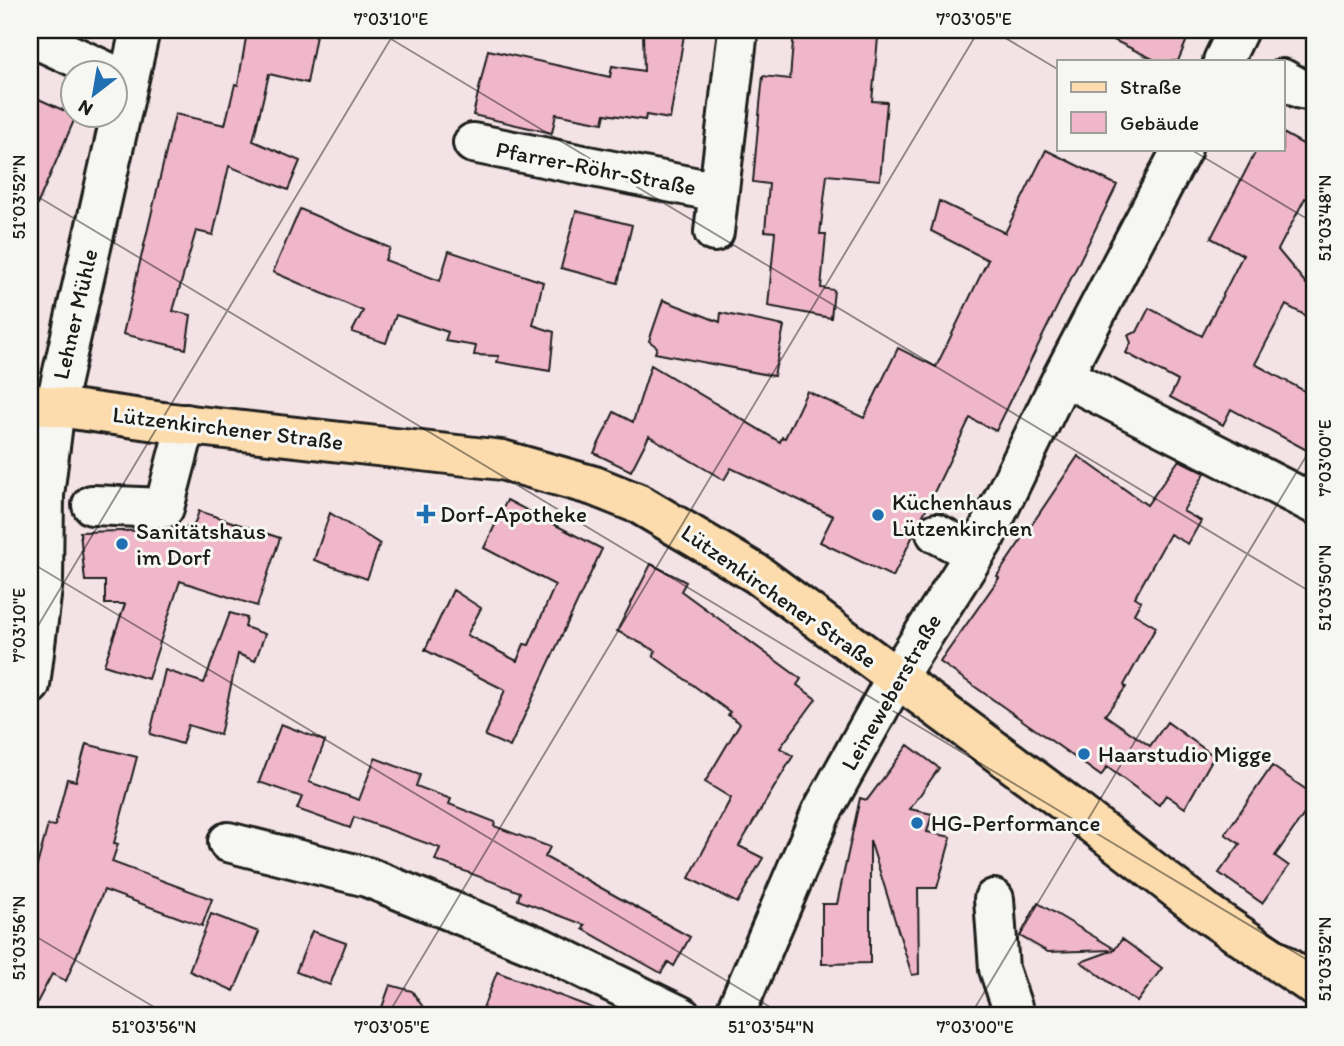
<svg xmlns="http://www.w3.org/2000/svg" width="1344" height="1046" font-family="Itim,sans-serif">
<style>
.building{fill:#f0b7ca;stroke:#1c1c1c;stroke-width:2}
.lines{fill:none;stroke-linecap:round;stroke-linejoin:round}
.minor-casing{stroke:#1c1c1c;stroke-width:44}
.major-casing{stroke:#1c1c1c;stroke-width:44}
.minor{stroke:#f6f6f2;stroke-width:38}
.major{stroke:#fcdcac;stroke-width:38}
.ticks{fill:none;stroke:#1c1c1c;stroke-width:2;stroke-opacity:0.45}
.poi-dot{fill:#1f6fb2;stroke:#f6f6f2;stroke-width:2.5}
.labels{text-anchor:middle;stroke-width:6;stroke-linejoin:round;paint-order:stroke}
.street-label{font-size:23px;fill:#1c1c1c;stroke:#f6f6f2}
.poi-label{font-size:23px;fill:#1c1c1c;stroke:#f6f6f2;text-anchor:start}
.neatline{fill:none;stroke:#1c1c1c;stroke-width:2.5}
.ticks-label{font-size:18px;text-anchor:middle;fill:#1c1c1c}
</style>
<rect width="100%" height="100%" fill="#f4e3e6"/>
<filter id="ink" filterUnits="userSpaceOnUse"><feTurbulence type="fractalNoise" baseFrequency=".0143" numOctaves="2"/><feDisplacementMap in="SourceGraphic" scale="14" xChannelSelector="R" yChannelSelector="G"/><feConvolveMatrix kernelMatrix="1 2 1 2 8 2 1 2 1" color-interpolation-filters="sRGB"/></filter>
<g filter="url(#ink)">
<!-- building -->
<path class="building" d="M 270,30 L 317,30 L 307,83 L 269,74 L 253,141 L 300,161 L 288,190 L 229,166 L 213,235 L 196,231 L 173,311 L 191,315 L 186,349 L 123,334 L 175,114 L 225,125 L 235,84 L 238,85 L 247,32 L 269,36 Z
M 794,30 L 868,30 L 868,37 L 878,38 L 872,101 L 887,102 L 880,180 L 827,175 L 820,234 L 826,234 L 821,288 L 834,290 L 831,318 L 768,306 L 775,232 L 765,231 L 769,184 L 753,182 L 760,105 L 763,76 L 790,79 Z
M 1093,30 L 1191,30 L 1178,61 L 1157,61 Z
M 643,32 L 684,35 L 670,119 L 646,115 L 645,120 L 605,114 L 603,123 L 556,114 L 552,133 L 473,115 L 488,50 L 610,77 L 612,66 L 644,71 Z
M 30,95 L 76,116 L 30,221 Z
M 1283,133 L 1314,150 L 1314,203 L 1305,198 L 1278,250 L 1314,293 L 1314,320 L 1286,305 L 1255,364 L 1314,396 L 1314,454 L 1231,409 L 1223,425 L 1170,397 L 1178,381 L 1126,353 L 1131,343 L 1128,335 L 1137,332 L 1149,308 L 1202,336 L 1243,255 L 1211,238 L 1257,149 L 1283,149 Z
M 1046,150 L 1117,185 L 996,431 L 970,418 L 893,577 L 820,542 L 833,516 L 731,468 L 724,480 L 649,436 L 631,471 L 594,453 L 614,412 L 633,422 L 651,365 L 780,442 L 782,437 L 785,438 L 807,391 L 864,418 L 898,348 L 936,367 L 988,260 L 931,231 L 939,201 L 1005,233 Z
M 300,209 L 390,248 L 385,260 L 440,281 L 449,251 L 543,282 L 533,325 L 554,332 L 550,371 L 497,362 L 499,356 L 474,355 L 476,346 L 445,341 L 448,332 L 396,315 L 386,343 L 352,332 L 363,311 L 273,272 Z
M 576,211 L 632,225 L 618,283 L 561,268 Z
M 663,300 L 720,322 L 721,313 L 784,326 L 774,376 L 655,353 L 657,347 L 649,341 Z
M 1078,456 L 1147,505 L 1179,460 L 1205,473 L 1183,511 L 1201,521 L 1188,544 L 1170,534 L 1135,597 L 1141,601 L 1134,614 L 1156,627 L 1124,685 L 1126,687 L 1105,715 L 1150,746 L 1167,722 L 1214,756 L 1185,808 L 1166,795 L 1159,805 L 1107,767 L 1101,776 L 940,662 L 999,578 L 997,576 Z
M 507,500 L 602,549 L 510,747 L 485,736 L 505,690 L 425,650 L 453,590 L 481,608 L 467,635 L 517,661 L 524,644 L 529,645 L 555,585 L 484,548 Z
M 199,511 L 280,538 L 257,606 L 180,581 L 148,679 L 104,665 L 125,604 L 105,604 L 105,581 L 85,581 L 80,532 L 164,530 L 175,529 L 176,526 L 193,528 Z
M 330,513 L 380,544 L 367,579 L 314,560 Z
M 651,564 L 686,582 L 681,591 L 801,679 L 797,685 L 816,699 L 780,748 L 793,756 L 739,846 L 763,858 L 737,903 L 689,878 L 731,798 L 705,782 L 740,723 L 728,715 L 730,712 L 653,656 L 656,651 L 617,631 Z
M 230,613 L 247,618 L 245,627 L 265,634 L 255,661 L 238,654 L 220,735 L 188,725 L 182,744 L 150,734 L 165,670 L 204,683 Z
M 281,724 L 325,741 L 309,782 L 359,800 L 375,758 L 420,775 L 416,786 L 451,799 L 449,804 L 495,822 L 494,826 L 550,847 L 545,857 L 690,937 L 674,966 L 668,962 L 661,973 L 583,929 L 585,925 L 518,900 L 520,892 L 435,860 L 440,848 L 354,817 L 350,828 L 297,809 L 302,797 L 259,782 Z
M 86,744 L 137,757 L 114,843 L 118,844 L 112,862 L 212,899 L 202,926 L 104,890 L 66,981 L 52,974 L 30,1016 L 30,891 L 48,825 L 55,826 L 67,779 L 76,781 Z
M 908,745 L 939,768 L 910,809 L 932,814 L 927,832 L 951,837 L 937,888 L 918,888 L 919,974 L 912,975 L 870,840 L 870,963 L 822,964 L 822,904 L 837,904 L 860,798 L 867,800 Z
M 1272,766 L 1314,795 L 1314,800 L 1275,856 L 1289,866 L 1262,903 L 1219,873 L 1240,844 L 1225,834 Z
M 1038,903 L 1115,949 L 1122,939 L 1162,968 L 1137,1002 L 1081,962 L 1114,950 L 1048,952 L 1020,936 Z
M 211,914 L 259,932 L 234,991 L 189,971 Z
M 312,931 L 346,943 L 330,985 L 296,972 Z
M 497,972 L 606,1013 L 605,1016 L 480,1016 Z
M 390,985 L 412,991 L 429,1016 L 379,1016 Z"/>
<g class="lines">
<!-- minor casing -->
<g class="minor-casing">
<path id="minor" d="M 30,36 L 112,74
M 1223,61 L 1238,30
M 1283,79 L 1301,89 L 1314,91
M 473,143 L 718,192
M 714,232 L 738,30
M 1063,376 L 1314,504
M 92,505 L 164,508 L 186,424
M 936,533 L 975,554
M 30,685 L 43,580 L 44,495 L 55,407 L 140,30
M 228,842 L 367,877 L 542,948 L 681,1016
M 994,899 L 999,969 L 1015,1016
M 734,1016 L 821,813 L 896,678 L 983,541 L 1063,376 L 1182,149"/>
</g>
<!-- major casing -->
<g class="major-casing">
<path id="major" d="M 30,403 L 163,422 L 502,460 L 594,486 L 639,504 L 757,574 L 1063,801 L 1211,916 L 1314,986"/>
</g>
<!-- minor -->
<use href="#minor" class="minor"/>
<!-- major -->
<use href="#major" class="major"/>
</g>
</g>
<!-- ticks -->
<path class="ticks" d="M 376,30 L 1314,594M 992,30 L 1059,70M 1190,149 L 1314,223M 30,192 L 1314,964M 30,562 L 785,1016M 30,639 L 396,30M 30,933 L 169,1016M 387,1016 L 979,30M 970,1016 L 1314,443"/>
<!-- markers -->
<g class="poi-dot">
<path d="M422.5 503.5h7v7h7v7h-7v7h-7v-7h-7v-7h7z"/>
<circle cx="878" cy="515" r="7"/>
<circle cx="122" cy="544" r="7"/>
<circle cx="1084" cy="754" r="7"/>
<circle cx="917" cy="823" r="7"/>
</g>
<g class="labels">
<!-- street labels -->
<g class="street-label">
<text transform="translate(596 168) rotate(11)" y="8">Pfarrer-Röhr-Straße</text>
<text transform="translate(75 314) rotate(-77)" y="8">Lehner Mühle</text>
<text transform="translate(228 428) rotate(7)" y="8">Lützenkirchener Straße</text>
<text transform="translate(779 596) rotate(35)" y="8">Lützenkirchener Straße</text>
<text transform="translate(891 692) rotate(-60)" y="8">Leineweberstraße</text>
</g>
<!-- poi labels -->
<g class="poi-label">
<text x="892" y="510">Küchenhaus<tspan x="892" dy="26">Lützenkirchen</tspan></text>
<text x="440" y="522">Dorf-Apotheke</text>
<text x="136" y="539">Sanitätshaus<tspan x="136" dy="26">im Dorf</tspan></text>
<text x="1098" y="762">Haarstudio Migge</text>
<text x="931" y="831">HG-Performance</text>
</g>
</g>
<!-- margin -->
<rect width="1344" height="1046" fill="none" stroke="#f6f6f2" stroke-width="77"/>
<!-- legend -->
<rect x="1057" y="60" width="228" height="91" fill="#f6f6f2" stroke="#9f9f9c" stroke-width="2"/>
<rect x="1071" y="82" width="35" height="10" fill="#fcdcac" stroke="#9f9f9c" stroke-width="2"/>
<text x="1120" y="94" font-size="21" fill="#1c1c1c">Straße</text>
<rect x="1071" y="112" width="35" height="21" fill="#f0b7ca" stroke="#9f9f9c" stroke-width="2"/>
<text x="1120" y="130" font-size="21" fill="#1c1c1c">Gebäude</text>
<!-- north arrow -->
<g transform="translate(94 94) rotate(211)"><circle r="33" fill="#f6f6f2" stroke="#9f9f9c" stroke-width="2"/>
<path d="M0-5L12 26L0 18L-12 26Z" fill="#1f6fb2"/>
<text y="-10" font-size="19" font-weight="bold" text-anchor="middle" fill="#1c1c1c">N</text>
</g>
<rect x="38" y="38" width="1268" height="969" class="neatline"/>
<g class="ticks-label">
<text x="391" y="25">7°03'10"E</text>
<text x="974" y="25">7°03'05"E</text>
<text transform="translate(19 197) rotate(-90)" y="6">51°03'52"N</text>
<text transform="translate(1325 218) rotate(-90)" y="6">51°03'48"N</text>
<text transform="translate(1325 458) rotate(-90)" y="6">7°03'00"E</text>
<text transform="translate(1325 588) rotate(-90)" y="6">51°03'50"N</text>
<text transform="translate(19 625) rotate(-90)" y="6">7°03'10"E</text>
<text transform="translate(19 938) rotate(-90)" y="6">51°03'56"N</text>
<text transform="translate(1325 959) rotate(-90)" y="6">51°03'52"N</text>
<text x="154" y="1033">51°03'56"N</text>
<text x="392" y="1033">7°03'05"E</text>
<text x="771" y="1033">51°03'54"N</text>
<text x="975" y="1033">7°03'00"E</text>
</g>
</svg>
